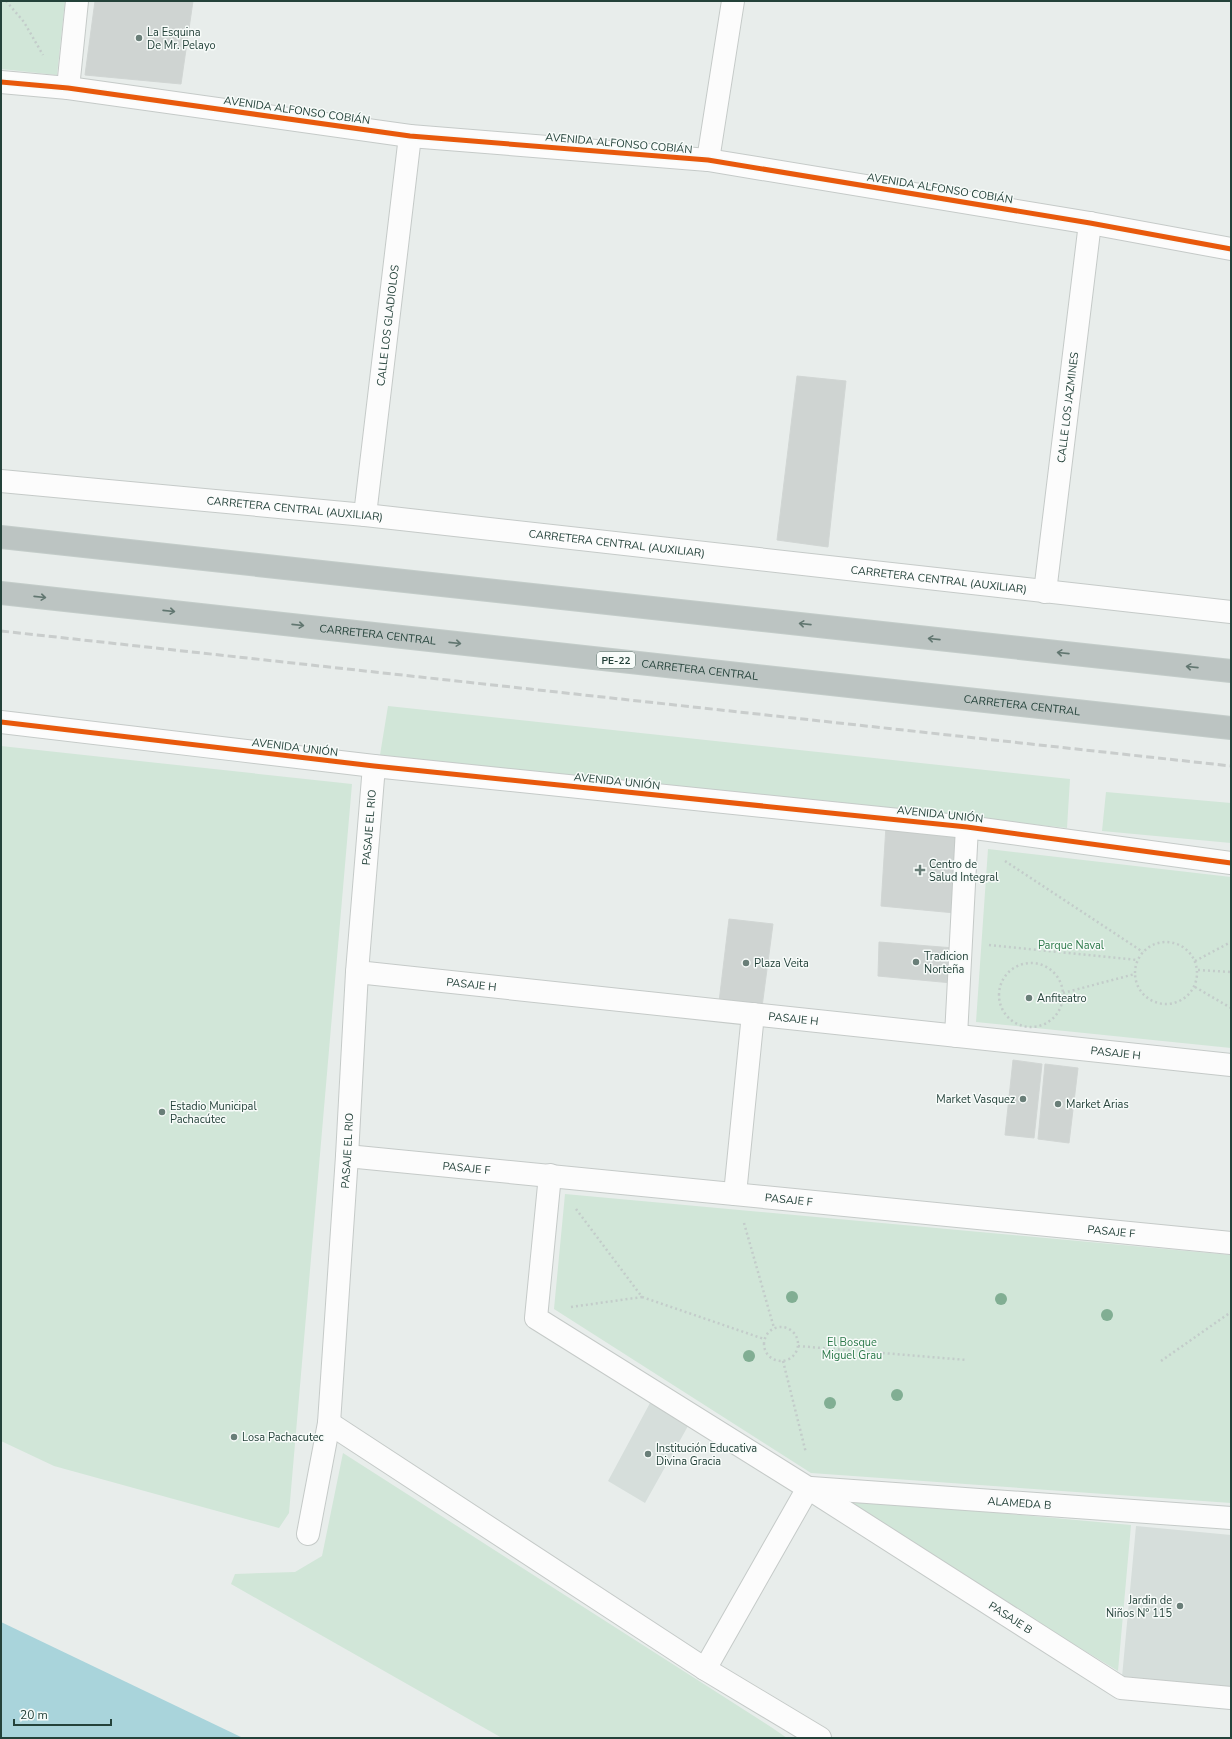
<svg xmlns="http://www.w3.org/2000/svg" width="1232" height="1739" font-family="'Nunito Sans',sans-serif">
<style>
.built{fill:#d6dedb}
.green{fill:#d1e6d8}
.water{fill:#a9d4db}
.building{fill:#cfd4d2;stroke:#d1d6d4}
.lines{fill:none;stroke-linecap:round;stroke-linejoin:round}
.street-casing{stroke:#c5cac8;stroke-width:24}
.highway-casing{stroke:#c3ccc9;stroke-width:24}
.path{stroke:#c3ccca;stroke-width:2.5;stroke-dasharray:2 3;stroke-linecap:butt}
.street{stroke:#fcfcfc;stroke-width:22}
.highway{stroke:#bcc4c2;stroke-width:22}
.rail{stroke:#c9cdcc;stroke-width:3;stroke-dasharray:8 4;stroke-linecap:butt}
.cycleway-casing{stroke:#f7fbf9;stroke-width:8}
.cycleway{stroke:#e8590c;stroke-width:5}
.tree{fill:#81ae93}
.oneway{stroke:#617670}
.poi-dot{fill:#697e78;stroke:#f7fbf9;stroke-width:1.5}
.labels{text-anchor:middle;stroke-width:3;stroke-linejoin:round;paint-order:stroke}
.shield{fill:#f7fbf9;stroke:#637a73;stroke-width:1}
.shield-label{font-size:10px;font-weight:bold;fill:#24423a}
.poi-label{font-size:11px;fill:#24423a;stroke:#f7fbf9;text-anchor:start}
.street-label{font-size:11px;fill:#24423a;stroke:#f7fbf9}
.park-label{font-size:11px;fill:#2d7a4b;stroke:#f7fbf9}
</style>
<rect width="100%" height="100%" fill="#e8edeb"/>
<!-- built -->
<path class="built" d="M 650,1403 L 688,1426 L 645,1503 L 608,1481 Z
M 1136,1526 L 1231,1535 L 1231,1687 L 1122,1677 Z"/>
<!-- green -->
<path class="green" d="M 1,1 L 65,1 L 57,75 L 1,69 Z
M 388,706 L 1070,779 L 1067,828 L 380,755 Z
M 1,746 L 352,784 L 289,1513 L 279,1528 L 54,1466 L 1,1441 Z
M 1106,792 L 1231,803 L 1231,843 L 1102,831 Z
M 988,849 L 1231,877 L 1231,1048 L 976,1022 Z
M 565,1194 L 1231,1255 L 1231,1503 L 811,1473 L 554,1309 Z
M 343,1453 L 771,1727 L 787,1738 L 502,1738 L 231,1584 L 235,1574 L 295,1572 L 322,1556 Z
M 854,1500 L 1131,1525 L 1118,1671 L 851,1509 L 850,1503 Z"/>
<!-- water -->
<path class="water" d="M 1,1622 L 243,1738 L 1,1738 Z"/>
<!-- building -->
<path class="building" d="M 95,1 L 193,1 L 181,84 L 85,75 Z
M 797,376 L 846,381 L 828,547 L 777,540 Z
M 886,826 L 960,833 L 955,913 L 881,906 Z
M 729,919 L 773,924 L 762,1007 L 719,1002 Z
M 879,942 L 954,948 L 952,983 L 878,976 Z
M 1013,1060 L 1042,1064 L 1034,1138 L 1005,1135 Z
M 1045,1064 L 1078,1068 L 1069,1143 L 1038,1139 Z"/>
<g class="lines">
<!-- street casing -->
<g class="street-casing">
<g id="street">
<path d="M 1,82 L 68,88 L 410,136 L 708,160 L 1090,223 L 1231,249"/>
<path d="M 68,88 L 77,1"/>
<path d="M 708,160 L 733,1"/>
<path id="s1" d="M 1,481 L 365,515 L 1231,612"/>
<path id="s2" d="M 365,515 L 410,136"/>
<path id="s3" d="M 1045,592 L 1090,223"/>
<path d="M 1,722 L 374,766 L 967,827 L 1231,863"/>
<path id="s4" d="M 357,972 L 1231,1065"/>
<path d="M 956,1036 L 967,827"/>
<path id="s5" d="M 347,1156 L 1231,1243"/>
<path id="s6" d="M 550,1175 L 536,1318 L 808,1488 L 1121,1688 L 1231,1698"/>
<path d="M 735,1194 L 753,1014"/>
<path d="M 329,1423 L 705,1669 L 820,1738"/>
<path id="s7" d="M 811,1488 L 1231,1518"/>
<path id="s8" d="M 308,1534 L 329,1423 L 347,1156 L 357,972 L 374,766"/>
<path d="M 705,1669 L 808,1488"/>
</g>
</g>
<!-- highway casing -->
<g class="highway-casing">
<g id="highway">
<path d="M 1,537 L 1231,671"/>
<path id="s9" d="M 1,593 L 1231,728"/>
</g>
</g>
<!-- path -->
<path class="path" d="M 6,1 L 24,22 L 43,55
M 1005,861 L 1143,952
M1135 973a31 31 0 1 1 62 0a31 31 0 1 1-62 0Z
M 989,945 L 1137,960
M 1195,961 L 1231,942
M999 995a32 32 0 1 1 64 0a32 32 0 1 1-64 0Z
M 1198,970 L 1231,972
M 1195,987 L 1231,1008
M 1063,993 L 1135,974
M 576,1209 L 642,1297 L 764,1339
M 744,1223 L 774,1328
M 571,1307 L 642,1297
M764 1344a17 17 0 1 1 34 0a17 17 0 1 1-34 0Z
M 798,1346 L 967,1360
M 783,1361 L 806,1453
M 1161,1361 L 1231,1312"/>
<!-- street -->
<use href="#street" class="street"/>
<!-- highway -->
<use href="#highway" class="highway"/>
<!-- rail -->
<path class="rail" d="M 1,631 L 1231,766"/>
<!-- cycleway casing -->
<g class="cycleway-casing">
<path id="cycleway" d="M 1,82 L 68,88 L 410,136 L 708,160 L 1090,223 L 1231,249
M 1,722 L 374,766 L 967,827 L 1231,863"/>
</g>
<!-- cycleway -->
<use href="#cycleway" class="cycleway"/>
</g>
<!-- trees -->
<g class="tree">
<circle cx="792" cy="1297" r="6"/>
<circle cx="1001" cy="1299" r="6"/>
<circle cx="1107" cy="1315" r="6"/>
<circle cx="749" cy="1356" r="6"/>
<circle cx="897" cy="1395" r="6"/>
<circle cx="830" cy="1403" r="6"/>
</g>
<!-- one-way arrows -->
<defs><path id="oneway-shaft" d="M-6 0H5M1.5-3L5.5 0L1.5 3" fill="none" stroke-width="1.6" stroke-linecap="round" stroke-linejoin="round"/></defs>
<g class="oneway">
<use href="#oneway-shaft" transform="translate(40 597) rotate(6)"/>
<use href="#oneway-shaft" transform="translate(169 611) rotate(6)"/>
<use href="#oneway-shaft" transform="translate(805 624) rotate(-174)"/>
<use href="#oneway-shaft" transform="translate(298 625) rotate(6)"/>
<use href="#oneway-shaft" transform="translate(934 639) rotate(-174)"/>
<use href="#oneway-shaft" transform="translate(455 643) rotate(6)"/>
<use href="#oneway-shaft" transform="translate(1063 653) rotate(-174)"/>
<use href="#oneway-shaft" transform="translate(1192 667) rotate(-174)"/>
</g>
<!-- markers -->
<g class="poi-dot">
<circle cx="139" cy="38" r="4"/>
<path d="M918 864h4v4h4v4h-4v4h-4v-4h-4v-4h4z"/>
<circle cx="916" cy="962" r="4"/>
<circle cx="746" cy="963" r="4"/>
<circle cx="1029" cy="998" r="4"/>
<circle cx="1023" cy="1099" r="4"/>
<circle cx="1058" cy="1104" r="4"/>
<circle cx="162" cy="1112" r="4"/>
<circle cx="234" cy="1437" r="4"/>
<circle cx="648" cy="1454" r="4"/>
<circle cx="1180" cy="1606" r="4"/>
</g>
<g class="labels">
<!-- shield labels -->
<rect class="shield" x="597" y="652" width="38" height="16" rx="3"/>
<g class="shield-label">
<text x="616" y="664">PE-22</text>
</g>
<!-- poi labels -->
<g class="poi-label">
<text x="147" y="36">La Esquina<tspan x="147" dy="13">De Mr. Pelayo</tspan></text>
<text x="929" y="868">Centro de<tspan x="929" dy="13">Salud Integral</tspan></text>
<text x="924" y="960">Tradicion<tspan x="924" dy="13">Norteña</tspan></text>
<text x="754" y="967">Plaza Veita</text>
<text x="1037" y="1002">Anfiteatro</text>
<text x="1015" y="1103" text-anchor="end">Market Vasquez</text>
<text x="1066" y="1108">Market Arias</text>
<text x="170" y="1110">Estadio Municipal<tspan x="170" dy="13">Pachacútec</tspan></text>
<text x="242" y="1441">Losa Pachacutec</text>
<text x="656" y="1452">Institución Educativa<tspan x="656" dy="13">Divina Gracia</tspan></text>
<text x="1172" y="1604" text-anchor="end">Jardin de<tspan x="1172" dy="13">Niños N° 115</tspan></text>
</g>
<!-- street labels -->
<g class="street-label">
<text transform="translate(297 110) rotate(8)" y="4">AVENIDA ALFONSO COBIÁN</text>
<text transform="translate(619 143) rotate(5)" y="4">AVENIDA ALFONSO COBIÁN</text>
<text transform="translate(940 188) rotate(9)" y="4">AVENIDA ALFONSO COBIÁN</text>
<text dy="4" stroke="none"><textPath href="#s2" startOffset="191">CALLE LOS GLADIOLOS</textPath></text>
<text dy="4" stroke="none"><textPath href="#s3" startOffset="186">CALLE LOS JAZMINES</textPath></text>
<text dy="4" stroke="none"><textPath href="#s1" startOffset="295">CARRETERA CENTRAL (AUXILIAR)</textPath></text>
<text dy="4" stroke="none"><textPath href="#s1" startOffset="619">CARRETERA CENTRAL (AUXILIAR)</textPath></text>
<text dy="4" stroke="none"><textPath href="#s1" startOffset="943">CARRETERA CENTRAL (AUXILIAR)</textPath></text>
<text dy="4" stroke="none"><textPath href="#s9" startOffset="379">CARRETERA CENTRAL</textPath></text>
<text dy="4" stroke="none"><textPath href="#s9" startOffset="703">CARRETERA CENTRAL</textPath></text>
<text dy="4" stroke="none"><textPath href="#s9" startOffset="1027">CARRETERA CENTRAL</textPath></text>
<text transform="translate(295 747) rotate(7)" y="4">AVENIDA UNIÓN</text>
<text transform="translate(617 781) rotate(6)" y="4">AVENIDA UNIÓN</text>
<text transform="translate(940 814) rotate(6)" y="4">AVENIDA UNIÓN</text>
<text dy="4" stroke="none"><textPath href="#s8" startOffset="710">PASAJE EL RIO</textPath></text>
<text dy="4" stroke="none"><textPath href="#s4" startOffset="115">PASAJE H</textPath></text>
<text dy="4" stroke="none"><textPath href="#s4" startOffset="439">PASAJE H</textPath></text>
<text dy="4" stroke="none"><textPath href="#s4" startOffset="763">PASAJE H</textPath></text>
<text dy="4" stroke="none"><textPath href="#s8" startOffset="386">PASAJE EL RIO</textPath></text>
<text dy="4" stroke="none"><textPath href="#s5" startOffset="120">PASAJE F</textPath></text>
<text dy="4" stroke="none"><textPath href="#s5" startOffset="444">PASAJE F</textPath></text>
<text dy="4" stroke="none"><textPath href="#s5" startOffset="768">PASAJE F</textPath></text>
<text dy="4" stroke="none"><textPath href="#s7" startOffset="209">ALAMEDA B</textPath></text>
<text dy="4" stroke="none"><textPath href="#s6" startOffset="705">PASAJE B</textPath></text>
</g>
<!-- park labels -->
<g class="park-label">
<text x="1071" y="949">Parque Naval</text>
<text x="852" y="1346">El Bosque<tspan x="852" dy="13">Miguel Grau</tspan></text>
</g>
</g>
<!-- border -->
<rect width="1232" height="1739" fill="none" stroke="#24423a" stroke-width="4"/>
<!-- scale -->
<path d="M14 1719v6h97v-6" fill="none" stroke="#24423a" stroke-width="2"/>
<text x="20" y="1719" font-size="12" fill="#24423a" stroke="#f7fbf9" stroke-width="3" paint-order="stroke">20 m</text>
</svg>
